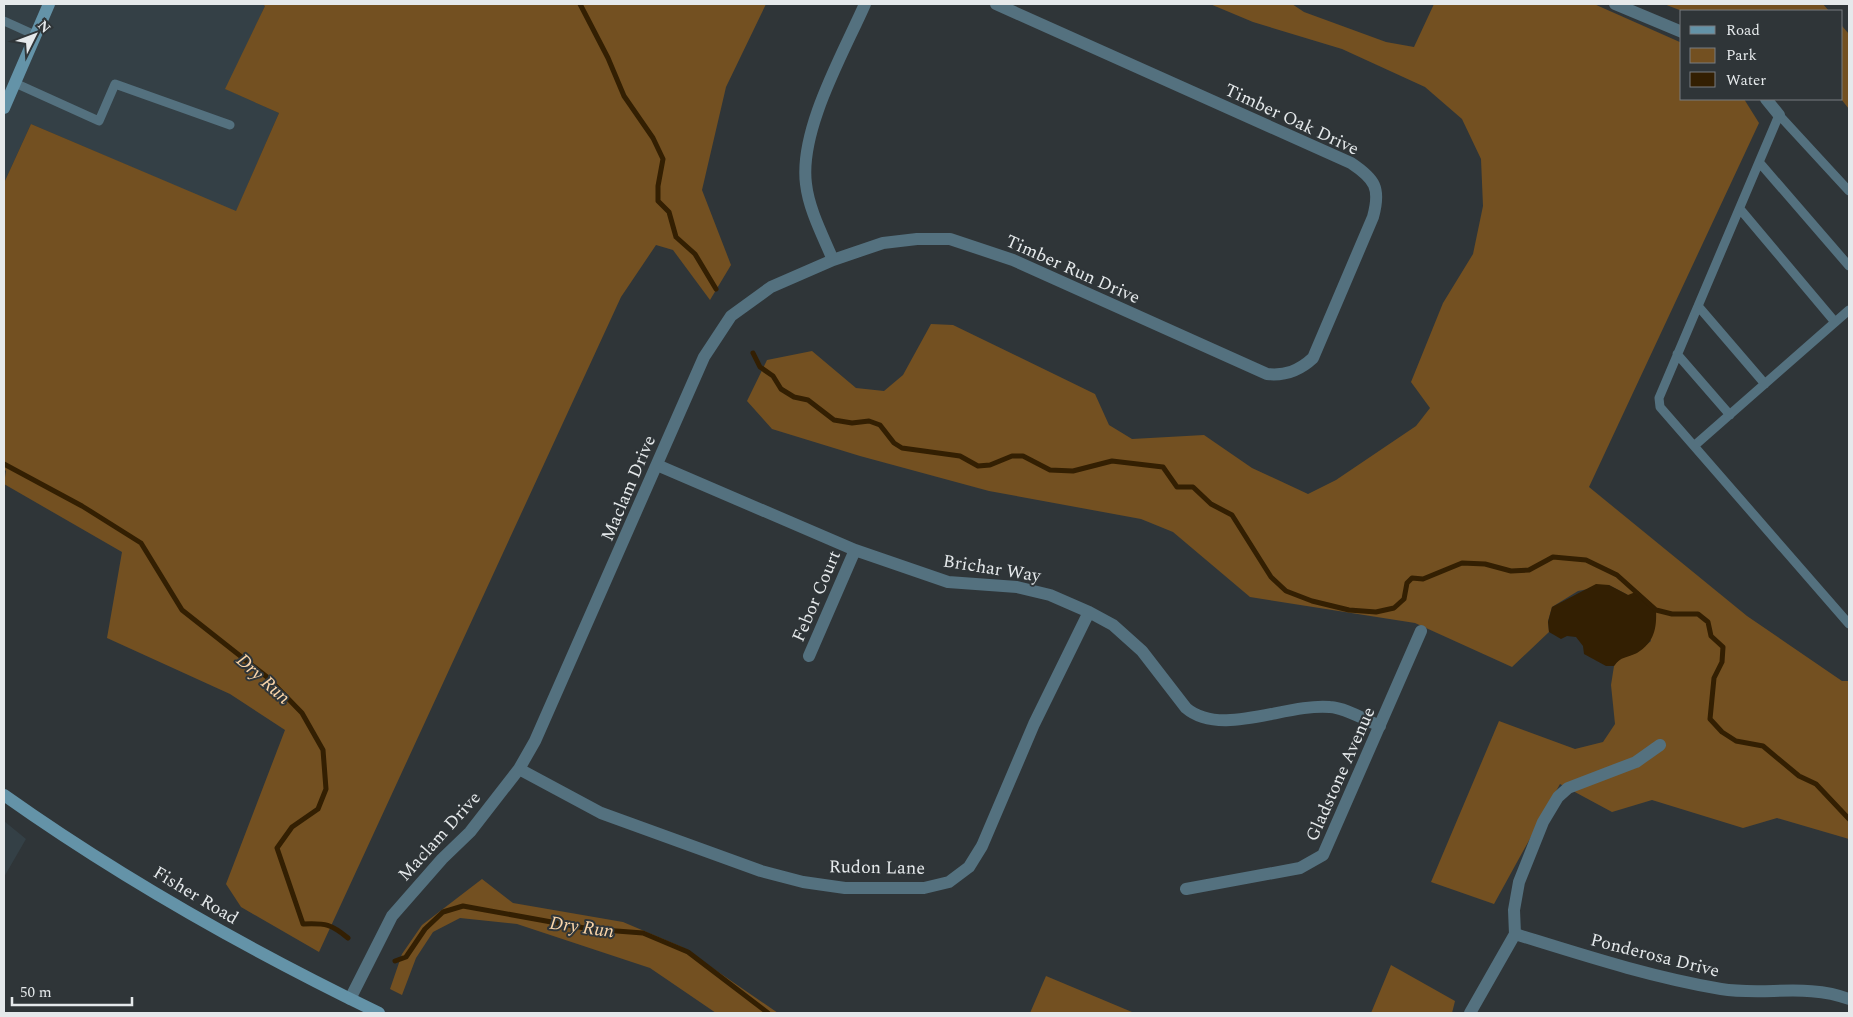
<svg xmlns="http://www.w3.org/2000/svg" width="1853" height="1017" font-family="Spectral,serif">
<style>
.built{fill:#344046}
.green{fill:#735021}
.water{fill:#331f02}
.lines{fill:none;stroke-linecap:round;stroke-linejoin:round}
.stream{stroke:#331f02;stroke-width:5}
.service{stroke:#54717f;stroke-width:9}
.minor{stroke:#54717f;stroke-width:12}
.secondary{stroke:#6493a8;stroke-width:12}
.labels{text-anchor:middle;stroke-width:4;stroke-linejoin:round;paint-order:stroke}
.street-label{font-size:18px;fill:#e5e9eb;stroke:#2f3538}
.water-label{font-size:19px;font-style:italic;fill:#fbd6aa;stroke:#2f3538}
</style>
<rect width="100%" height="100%" fill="#2f3538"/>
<!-- built -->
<path class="built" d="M 4,4 L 262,4 L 265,6 L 226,89 L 279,113 L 236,212 L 31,124 L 4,183 Z
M 4,821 L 26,839 L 4,877 Z"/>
<!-- green -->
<path class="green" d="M 262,4 L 766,4 L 726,87 L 702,190 L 731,265 L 710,300 L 673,250 L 656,245 L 621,297 L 319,952 L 241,907 L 226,884 L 285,730 L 230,694 L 107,638 L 122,552 L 4,484 L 6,471 L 4,469 L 4,183 L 31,124 L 236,211 L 279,113 L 225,89 L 265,6 Z
M 1210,4 L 1292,4 L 1304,12 L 1386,42 L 1414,47 L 1434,4 L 1594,4 L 1682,43 L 1682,99 L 1744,99 L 1759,123 L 1589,487 L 1747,616 L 1842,681 L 1849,681 L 1849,839 L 1777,818 L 1743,828 L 1652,800 L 1612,812 L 1560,784 L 1494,904 L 1431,882 L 1499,721 L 1575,749 L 1603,742 L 1615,724 L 1611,685 L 1614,666 L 1620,658 L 1636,653 L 1651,641 L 1628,595 L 1609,585 L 1578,591 L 1552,607 L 1548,621 L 1549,632 L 1512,667 L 1415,623 L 1250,597 L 1173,532 L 1141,519 L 989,491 L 860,456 L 772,429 L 747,401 L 767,360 L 812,351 L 856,388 L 884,391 L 903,375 L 931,324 L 953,325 L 1095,394 L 1109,425 L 1132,439 L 1204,435 L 1252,468 L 1308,494 L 1336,480 L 1416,426 L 1430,408 L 1411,382 L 1443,303 L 1473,254 L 1483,206 L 1481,159 L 1462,119 L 1425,87 L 1342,49 L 1253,22 Z
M 1664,4 L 1823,4 L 1829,11 L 1682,11 Z
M 1842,26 L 1849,34 L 1849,109 L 1841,99 Z
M 482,879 L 513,903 L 623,922 L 682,947 L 778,1013 L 716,1013 L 650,968 L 517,924 L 460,918 L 433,932 L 416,958 L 402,995 L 390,989 L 402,954 L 422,925 Z
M 1391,965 L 1455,1001 L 1452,1013 L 1371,1013 Z
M 1046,976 L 1132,1012 L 1030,1013 Z"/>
<!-- water -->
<path class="water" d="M 1596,584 L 1609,585 L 1628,595 L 1638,591 L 1656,610 C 1657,628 1654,643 1637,653 C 1627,658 1621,656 1614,666 L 1606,666 L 1584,654 L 1583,646 L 1576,637 L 1567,636 L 1561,639 L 1549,632 L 1548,622 L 1552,607 Z"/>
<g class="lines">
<!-- stream -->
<path class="stream" d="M 580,4 L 608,58 L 624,96 L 653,138 L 663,159 L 658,186 L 658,201 L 669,212 L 676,237 L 695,254 L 716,289
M 753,353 L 760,367 L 773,376 L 781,389 L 794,397 L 808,400 L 834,420 L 852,423 L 869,421 L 880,425 L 894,443 L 902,448 L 960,456 L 978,466 L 990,465 L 1012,456 L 1023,456 L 1050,470 L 1073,471 L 1112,461 L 1163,467 L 1177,487 L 1193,487 L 1211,504 L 1232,515 L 1271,577 L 1286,591 L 1312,601 L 1349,610 L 1376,612 L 1394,608 L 1404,599 L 1407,583 L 1412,578 L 1423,579 L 1462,563 L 1485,564 L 1511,571 L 1529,570 L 1553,557 L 1586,560 L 1617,575 L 1656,610 L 1672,614 L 1698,614 L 1708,622 L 1711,636 L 1723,647 L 1722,662 L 1714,678 L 1710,719 L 1722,732 L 1736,741 L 1763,746 L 1799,776 L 1816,784 L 1849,819
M 4,464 L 82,506 L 141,543 L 182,610 L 267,677 L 302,713 L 323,750 L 326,789 L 318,809 L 292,827 L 277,848 L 303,924 C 326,923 331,924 348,938
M 395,961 L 406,957 L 425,929 L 443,912 L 463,906 L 590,929 L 643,933 L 688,952 L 768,1013"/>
<!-- service -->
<path class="service" d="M 4,21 L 35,35
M 15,83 L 99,121 L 115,84 L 230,125
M 1759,162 L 1849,266
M 1849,191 L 1779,115 L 1659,398 L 1660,407 L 1849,624
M 1740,209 L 1835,322
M 1698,306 L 1765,384
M 1677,354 L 1730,415
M 1694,446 L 1849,310"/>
<!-- minor -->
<path class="minor" d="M 1615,4 L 1682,32
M 1766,99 L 1779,115
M 833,260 C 823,236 809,210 806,184 C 799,130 843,54 865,4
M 657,465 L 855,550 L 948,582 L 1017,587 L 1050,595 L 1089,612 L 1113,625 L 1142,651 L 1186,708 C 1221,738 1286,703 1330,707 C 1346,708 1365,720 1380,726
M 809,656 L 855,550
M 519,769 L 601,813 L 761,871 L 803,882 L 845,888 L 924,888 L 949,882 L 969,867 L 982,846 L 1034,724 L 1089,612
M 1186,889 L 1300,868 L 1323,855 L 1421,631
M 1515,934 C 1583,955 1650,977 1721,989 C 1764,996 1807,983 1849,999
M 1515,934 L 1514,910 L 1519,882 L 1543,822 L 1558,797 L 1568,788 L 1636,762 L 1660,745
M 350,999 L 392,916 L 442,859 L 470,832 L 519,769 L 535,741 L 704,357 L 731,316 L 771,287 L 833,260 L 883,243 L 917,239 L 950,239 L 1013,260 L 1267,374 C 1285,376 1299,371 1313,358 L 1373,217 C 1381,188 1375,179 1351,163 L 996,4
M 1470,1013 L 1515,934"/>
<!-- secondary -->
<path class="secondary" d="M 4,108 L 49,4
M 4,795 C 121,878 249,950 379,1013"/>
</g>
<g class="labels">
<!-- street labels -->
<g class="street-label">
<text transform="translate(1292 119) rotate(25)" y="6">Timber Oak Drive</text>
<text transform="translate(1073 269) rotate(24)" y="6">Timber Run Drive</text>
<text transform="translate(628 488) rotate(-67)" y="6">Maclam Drive</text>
<text transform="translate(992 568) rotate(9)" y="6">Brichar Way</text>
<text transform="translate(816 596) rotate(-67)" y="6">Febor Court</text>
<text transform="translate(1340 774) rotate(-66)" y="6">Gladstone Avenue</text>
<text transform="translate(439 836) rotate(-48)" y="6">Maclam Drive</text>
<text transform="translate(877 867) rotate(1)" y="6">Rudon Lane</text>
<text transform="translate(196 895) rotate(31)" y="6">Fisher Road</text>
<text transform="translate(1655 955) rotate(14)" y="6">Ponderosa Drive</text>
</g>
<!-- water labels -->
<g class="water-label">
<text transform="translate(264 678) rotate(42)" y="7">Dry Run</text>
<text transform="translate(582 926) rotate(8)" y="7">Dry Run</text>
</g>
</g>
<!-- border -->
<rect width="1853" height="1017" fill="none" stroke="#e5e9eb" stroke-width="10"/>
<!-- legend -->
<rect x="1680" y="10" width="162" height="90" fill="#2f3538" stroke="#787d80"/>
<rect x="1690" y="26" width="25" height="8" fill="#6493a8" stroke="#787d80"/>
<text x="1726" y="35" font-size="15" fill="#e5e9eb">Road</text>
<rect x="1690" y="48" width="25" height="15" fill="#735021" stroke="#787d80"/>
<text x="1726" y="60" font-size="15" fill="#e5e9eb">Park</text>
<rect x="1690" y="72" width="25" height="15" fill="#331f02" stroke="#787d80"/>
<text x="1726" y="85" font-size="15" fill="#e5e9eb">Water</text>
<!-- north arrow -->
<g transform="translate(35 35) rotate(48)" stroke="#2f3538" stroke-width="4" paint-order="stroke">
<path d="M0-4L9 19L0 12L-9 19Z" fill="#e5e9eb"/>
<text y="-8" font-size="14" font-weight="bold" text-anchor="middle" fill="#e5e9eb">N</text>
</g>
<!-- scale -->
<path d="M12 997v8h120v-8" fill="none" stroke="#e5e9eb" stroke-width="2.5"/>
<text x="20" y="997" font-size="15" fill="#e5e9eb" stroke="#2f3538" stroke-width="4" paint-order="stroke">50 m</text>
</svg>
